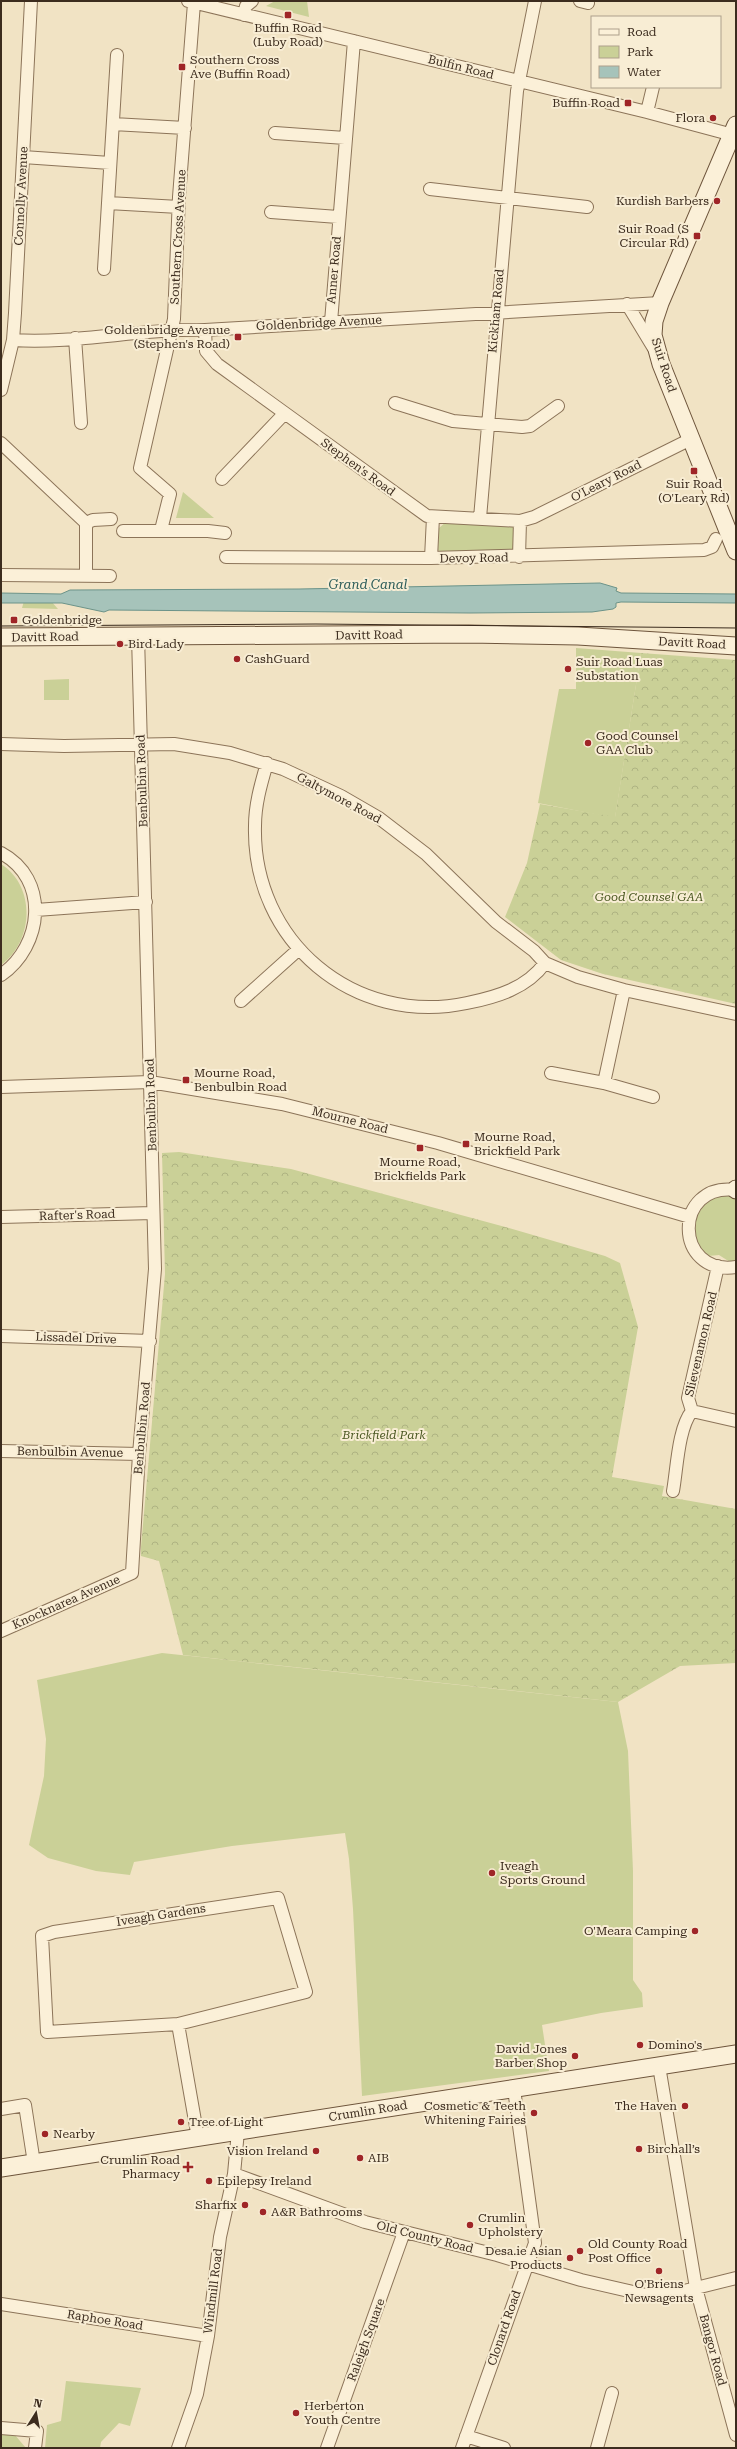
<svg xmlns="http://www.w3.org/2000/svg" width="737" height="2449" font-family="'Roboto Serif',serif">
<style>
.green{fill:#cad097}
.forest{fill:url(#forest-crowns)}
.water{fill:#a6c3ba;stroke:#6c9389}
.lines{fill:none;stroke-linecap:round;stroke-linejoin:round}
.street-casing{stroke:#8c7459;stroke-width:14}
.secondary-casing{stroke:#6e553c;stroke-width:19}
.street{stroke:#fbf0d8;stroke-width:12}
.secondary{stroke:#fbf0d8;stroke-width:17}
.tram{stroke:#3c2c1e;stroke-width:1}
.poi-dot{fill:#9f2527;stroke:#f8edd4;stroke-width:1.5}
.labels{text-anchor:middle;stroke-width:4;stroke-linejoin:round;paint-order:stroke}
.poi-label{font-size:12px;fill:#3c2c1e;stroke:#f8edd4;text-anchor:start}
.street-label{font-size:12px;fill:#3c2c1e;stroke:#f8edd4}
.park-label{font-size:12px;font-style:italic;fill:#4c5923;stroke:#f8edd4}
.water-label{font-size:13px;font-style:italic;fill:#2c5c59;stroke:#f8edd4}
</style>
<defs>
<pattern id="forest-crowns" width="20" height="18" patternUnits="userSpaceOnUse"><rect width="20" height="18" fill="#cad097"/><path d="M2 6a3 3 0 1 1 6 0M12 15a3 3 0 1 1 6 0" fill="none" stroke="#aeb382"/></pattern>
</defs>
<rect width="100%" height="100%" fill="#f1e3c4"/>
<!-- green -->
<path class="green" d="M 275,1 L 307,1 L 309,17 L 266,6 Z
M 183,492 L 214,518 L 176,518 Z
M 446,522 L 511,525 L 515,529 L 514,550 L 441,552 L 438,550 L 439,528 Z
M 24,601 L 51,601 L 58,609 L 22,608 Z
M 576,648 L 641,653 L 615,818 L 538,803 L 559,689 L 576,689 Z
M 69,679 L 69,700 L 44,700 L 44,680 Z
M 1,864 C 37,887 33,942 1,965 Z
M 717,1195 L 736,1196 L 736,1262 L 730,1262 L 719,1255 L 708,1256 C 683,1236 694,1209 717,1195 Z
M 162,1653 L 618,1702 L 628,1751 L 633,1871 L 633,1980 L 642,1993 L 643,2007 L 601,2013 L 542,2025 L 549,2071 L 362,2096 L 353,1909 L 349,1859 L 345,1833 L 232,1846 L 134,1862 L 130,1875 L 96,1871 L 48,1858 L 29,1845 L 44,1776 L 46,1739 L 37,1680 Z
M 66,2381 L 141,2388 L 130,2426 L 119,2423 L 101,2442 L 100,2448 L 45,2448 L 47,2425 L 61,2421 Z
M 1,2434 L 14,2434 L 26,2448 L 1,2448 Z"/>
<!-- forest -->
<path class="forest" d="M 641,653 L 736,660 L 736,1004 L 603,974 L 561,960 L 505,917 L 527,863 L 540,804 L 615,817 Z
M 179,1152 L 291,1169 L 509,1228 L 605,1256 L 620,1263 L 638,1327 L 612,1477 L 664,1486 L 662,1496 L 736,1509 L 736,1663 L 680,1666 L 618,1702 L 183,1655 L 159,1561 L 141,1556 L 141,1547 L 165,1274 L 162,1153 Z"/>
<!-- water -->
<path class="water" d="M 600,583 L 617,588 L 616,591 L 621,593 L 736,594 L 736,603 L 621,602 L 616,603 L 616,607 L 613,609 L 592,612 L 470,613 L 109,610 L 104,612 L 62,603 L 1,603 L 1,593 L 61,594 L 70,590 L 299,589 Z"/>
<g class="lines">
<!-- street casing -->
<g class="street-casing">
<path id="street" d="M 188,1 L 647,112 L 733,135
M 580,1 L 588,3
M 244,15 L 246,6 L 252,1
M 647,112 L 653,87
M 113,124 L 185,128
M 275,133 L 345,138
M 23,157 L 110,163
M 430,189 L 587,207
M 108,203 L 179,207
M 271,212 L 338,217
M 104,269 L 117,55
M 627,304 L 653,347
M 331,322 L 354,41
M 205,330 L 206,351 L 217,364 L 427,516 L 520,521 L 534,517 L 691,439
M 75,338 L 81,423
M 13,340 C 77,344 142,328 205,330 L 660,303
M 1,390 L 13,340 L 15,313 L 31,1
M 395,403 L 453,421 L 522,427 L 530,426 L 558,406
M 1,443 L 86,523 L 86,575
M 222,479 L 284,414
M 480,518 L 517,91 L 535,1
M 86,523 L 93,520 L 111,519
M 161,530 L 170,494 L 140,468 L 174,319 L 179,197 L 194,3
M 123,531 L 208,531 L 225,533
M 226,557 L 431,558 L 704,550 L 712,547 L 716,539
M 519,557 L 520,521
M 431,558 L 433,517
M 1,575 L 110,576
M 1,744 L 64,746 L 174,744 L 230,753 L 283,769 L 341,796 L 379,818 L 426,854 L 496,922 L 534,951 L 545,963 L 578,977 L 624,990 L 736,1014
M 267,763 C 261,784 255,804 255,826 C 252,941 354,1027 467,1003 C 497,997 527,988 545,963
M 1,853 C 50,879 43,946 1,975
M 36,910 L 146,902
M 241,1001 L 299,949
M 551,1073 L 604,1083 L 653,1097
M 604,1083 L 624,990
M 1,1087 L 150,1082 L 282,1104 L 438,1143 L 690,1217
M 736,1190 C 672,1182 674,1276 736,1267
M 1,1217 L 153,1213
M 1,1336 L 150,1341
M 692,1411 L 688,1398 L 718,1266
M 692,1411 L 736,1421
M 1,1451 L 139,1454
M 673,1491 C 677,1469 678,1428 692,1411
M 1,1631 L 132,1573 L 139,1454 L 155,1269 L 138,636
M 178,2024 L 306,1992 L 278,1898 L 54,1932 L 42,1936 L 47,2032 L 178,2024 L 198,2138
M 659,2066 L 696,2288 L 736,2435
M 1,2109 L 25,2105 L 34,2163
M 234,2174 L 365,2222 L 497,2255 L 581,2280 L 646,2295 L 672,2294 L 736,2278
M 1,2304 L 208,2336
M 1,2428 L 37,2431 L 35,2448
M 466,2436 L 504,2448
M 178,2448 L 197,2394 L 208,2336 L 220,2237 L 234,2174 L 238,2131
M 327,2448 L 404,2232
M 462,2448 L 535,2243 L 514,2089
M 597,2448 L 612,2393"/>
</g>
<!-- secondary casing -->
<g class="secondary-casing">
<path id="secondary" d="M 736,125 L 660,303 L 654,321 L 653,335 L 661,364 L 736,551
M 1,637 L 469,634 L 578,636 L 736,646
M 736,1190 L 736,1189
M 1,2168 L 736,2054"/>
</g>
<!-- street -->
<use href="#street" class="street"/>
<!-- secondary -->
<use href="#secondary" class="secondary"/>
<!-- tram -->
<path class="tram" d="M 1,626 L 316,624 L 736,628"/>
</g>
<!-- markers -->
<g class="poi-dot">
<rect x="284" y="11" width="8" height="8" rx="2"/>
<rect x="178" y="63" width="8" height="8" rx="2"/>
<rect x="624" y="99" width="8" height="8" rx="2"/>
<circle cx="713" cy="118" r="4"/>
<circle cx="717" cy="201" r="4"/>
<rect x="693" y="232" width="8" height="8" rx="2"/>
<rect x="234" y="333" width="8" height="8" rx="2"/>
<rect x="690" y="467" width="8" height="8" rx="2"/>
<rect x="10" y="616" width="8" height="8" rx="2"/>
<circle cx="120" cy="644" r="4"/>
<circle cx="237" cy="659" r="4"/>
<circle cx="568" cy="669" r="4"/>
<circle cx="588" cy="743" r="4"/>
<rect x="182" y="1076" width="8" height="8" rx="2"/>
<rect x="462" y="1140" width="8" height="8" rx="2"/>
<rect x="416" y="1144" width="8" height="8" rx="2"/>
<circle cx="492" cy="1873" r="4"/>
<circle cx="695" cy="1931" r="4"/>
<circle cx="640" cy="2045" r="4"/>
<circle cx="575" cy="2056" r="4"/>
<circle cx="685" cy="2106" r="4"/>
<circle cx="534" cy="2113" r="4"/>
<circle cx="181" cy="2122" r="4"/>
<circle cx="45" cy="2134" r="4"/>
<circle cx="639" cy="2149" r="4"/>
<circle cx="316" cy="2151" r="4"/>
<circle cx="360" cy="2158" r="4"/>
<path d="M186 2161h4v4h4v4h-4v4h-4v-4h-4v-4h4z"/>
<circle cx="209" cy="2181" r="4"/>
<circle cx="245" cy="2205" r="4"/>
<circle cx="263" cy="2212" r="4"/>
<circle cx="470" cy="2225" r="4"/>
<circle cx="580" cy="2251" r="4"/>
<circle cx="570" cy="2258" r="4"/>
<circle cx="659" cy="2271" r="4"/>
<circle cx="296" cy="2413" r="4"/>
</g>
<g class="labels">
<!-- poi labels -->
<g class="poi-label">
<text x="288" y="32" text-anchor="middle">Buffin Road<tspan x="288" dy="14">(Luby Road)</tspan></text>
<text x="190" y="64">Southern Cross<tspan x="190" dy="14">Ave (Buffin Road)</tspan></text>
<text x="620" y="107" text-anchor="end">Buffin Road</text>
<text x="705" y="122" text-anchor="end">Flora</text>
<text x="709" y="205" text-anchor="end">Kurdish Barbers</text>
<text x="689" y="233" text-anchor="end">Suir Road (S<tspan x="689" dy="14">Circular Rd)</tspan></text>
<text x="230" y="334" text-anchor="end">Goldenbridge Avenue<tspan x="230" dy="14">(Stephen's Road)</tspan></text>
<text x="694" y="488" text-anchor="middle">Suir Road<tspan x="694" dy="14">(O'Leary Rd)</tspan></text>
<text x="22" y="624">Goldenbridge</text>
<text x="128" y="648">Bird Lady</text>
<text x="245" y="663">CashGuard</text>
<text x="576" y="666">Suir Road Luas<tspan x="576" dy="14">Substation</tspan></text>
<text x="596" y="740">Good Counsel<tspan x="596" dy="14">GAA Club</tspan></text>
<text x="194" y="1077">Mourne Road,<tspan x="194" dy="14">Benbulbin Road</tspan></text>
<text x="474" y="1141">Mourne Road,<tspan x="474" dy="14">Brickfield Park</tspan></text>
<text x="420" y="1166" text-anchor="middle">Mourne Road,<tspan x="420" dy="14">Brickfields Park</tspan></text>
<text x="500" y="1870">Iveagh<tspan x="500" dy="14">Sports Ground</tspan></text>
<text x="687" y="1935" text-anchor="end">O'Meara Camping</text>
<text x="648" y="2049">Domino's</text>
<text x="567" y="2053" text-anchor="end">David Jones<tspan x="567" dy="14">Barber Shop</tspan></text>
<text x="526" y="2110" text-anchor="end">Cosmetic &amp; Teeth<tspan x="526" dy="14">Whitening Fairies</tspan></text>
<text x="677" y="2110" text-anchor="end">The Haven</text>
<text x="189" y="2126">Tree of Light</text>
<text x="53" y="2138">Nearby</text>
<text x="647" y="2153">Birchall’s</text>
<text x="308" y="2155" text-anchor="end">Vision Ireland</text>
<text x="368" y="2162">AIB</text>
<text x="180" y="2164" text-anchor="end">Crumlin Road<tspan x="180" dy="14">Pharmacy</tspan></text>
<text x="217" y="2185">Epilepsy Ireland</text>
<text x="237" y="2209" text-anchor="end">Sharfix</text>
<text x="271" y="2216">A&amp;R Bathrooms</text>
<text x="478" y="2222">Crumlin<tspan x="478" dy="14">Upholstery</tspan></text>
<text x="588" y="2248">Old County Road<tspan x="588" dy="14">Post Office</tspan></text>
<text x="562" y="2255" text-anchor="end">Desa.ie Asian<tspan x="562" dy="14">Products</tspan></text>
<text x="659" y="2288" text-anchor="middle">O'Briens<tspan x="659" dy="14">Newsagents</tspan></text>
<text x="304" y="2410">Herberton<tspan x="304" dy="14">Youth Centre</tspan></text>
</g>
<!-- street labels -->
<g class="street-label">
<text transform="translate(461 67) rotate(14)" y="4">Bulfin Road</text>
<text transform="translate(21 196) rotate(-87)" y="4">Connolly Avenue</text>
<text transform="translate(178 237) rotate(-87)" y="4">Southern Cross Avenue</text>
<text transform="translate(334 270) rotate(-85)" y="4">Anner Road</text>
<text transform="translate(496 311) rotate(-85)" y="4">Kickham Road</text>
<text transform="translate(319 323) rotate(-3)" y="4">Goldenbridge Avenue</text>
<text transform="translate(664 365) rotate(72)" y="4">Suir Road</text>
<text transform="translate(358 467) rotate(36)" y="4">Stephen's Road</text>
<text transform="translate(606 481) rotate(-27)" y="4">O'Leary Road</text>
<text transform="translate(474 558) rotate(-1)" y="4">Devoy Road</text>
<text transform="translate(369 635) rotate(-1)" y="4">Davitt Road</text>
<text transform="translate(45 637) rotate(-1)" y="4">Davitt Road</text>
<text transform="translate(692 643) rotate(3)" y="4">Davitt Road</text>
<text transform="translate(142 781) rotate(-92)" y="4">Benbulbin Road</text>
<text transform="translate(339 798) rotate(28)" y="4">Galtymore Road</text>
<text transform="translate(151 1105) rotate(-92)" y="4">Benbulbin Road</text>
<text transform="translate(350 1120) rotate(14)" y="4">Mourne Road</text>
<text transform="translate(77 1215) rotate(-2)" y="4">Rafter's Road</text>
<text transform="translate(76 1338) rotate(2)" y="4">Lissadel Drive</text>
<text transform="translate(701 1344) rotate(-77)" y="4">Slievenamon Road</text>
<text transform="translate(142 1428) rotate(-85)" y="4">Benbulbin Road</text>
<text transform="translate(70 1452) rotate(1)" y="4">Benbulbin Avenue</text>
<text transform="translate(66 1602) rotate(-24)" y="4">Knocknarea Avenue</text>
<text transform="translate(161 1915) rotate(-9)" y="4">Iveagh Gardens</text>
<text transform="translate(368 2111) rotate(-9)" y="4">Crumlin Road</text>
<text transform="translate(425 2237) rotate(14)" y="4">Old County Road</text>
<text transform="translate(213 2291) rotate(-83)" y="4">Windmill Road</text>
<text transform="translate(105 2320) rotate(9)" y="4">Raphoe Road</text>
<text transform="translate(504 2328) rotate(-71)" y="4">Clonard Road</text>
<text transform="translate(366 2340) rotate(-70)" y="4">Raleigh Square</text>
<text transform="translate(713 2350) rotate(75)" y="4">Bangor Road</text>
</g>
<!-- park labels -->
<g class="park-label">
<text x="649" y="901">Good Counsel GAA</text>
<text x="384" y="1439">Brickfield Park</text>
</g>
<!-- water labels -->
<g class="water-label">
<text x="368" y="589">Grand Canal</text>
</g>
</g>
<!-- border -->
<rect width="737" height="2449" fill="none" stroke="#3c2c1e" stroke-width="4"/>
<!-- legend -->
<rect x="591" y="16" width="130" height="72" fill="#f8edd4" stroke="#ada08b"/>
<rect x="599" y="29" width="20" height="6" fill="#fbf0d8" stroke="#ada08b"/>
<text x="627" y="36" font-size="12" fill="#3c2c1e">Road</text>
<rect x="599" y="46" width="20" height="12" fill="#cad097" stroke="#ada08b"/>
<text x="627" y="56" font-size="12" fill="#3c2c1e">Park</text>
<rect x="599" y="66" width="20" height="12" fill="#a6c3ba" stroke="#ada08b"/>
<text x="627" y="76" font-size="12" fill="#3c2c1e">Water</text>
<!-- north arrow -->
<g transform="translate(36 2413) rotate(11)" stroke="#f8edd4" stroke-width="3" paint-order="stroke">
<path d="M0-3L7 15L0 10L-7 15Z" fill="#3c2c1e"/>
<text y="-6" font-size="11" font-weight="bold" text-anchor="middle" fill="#3c2c1e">N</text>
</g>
</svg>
